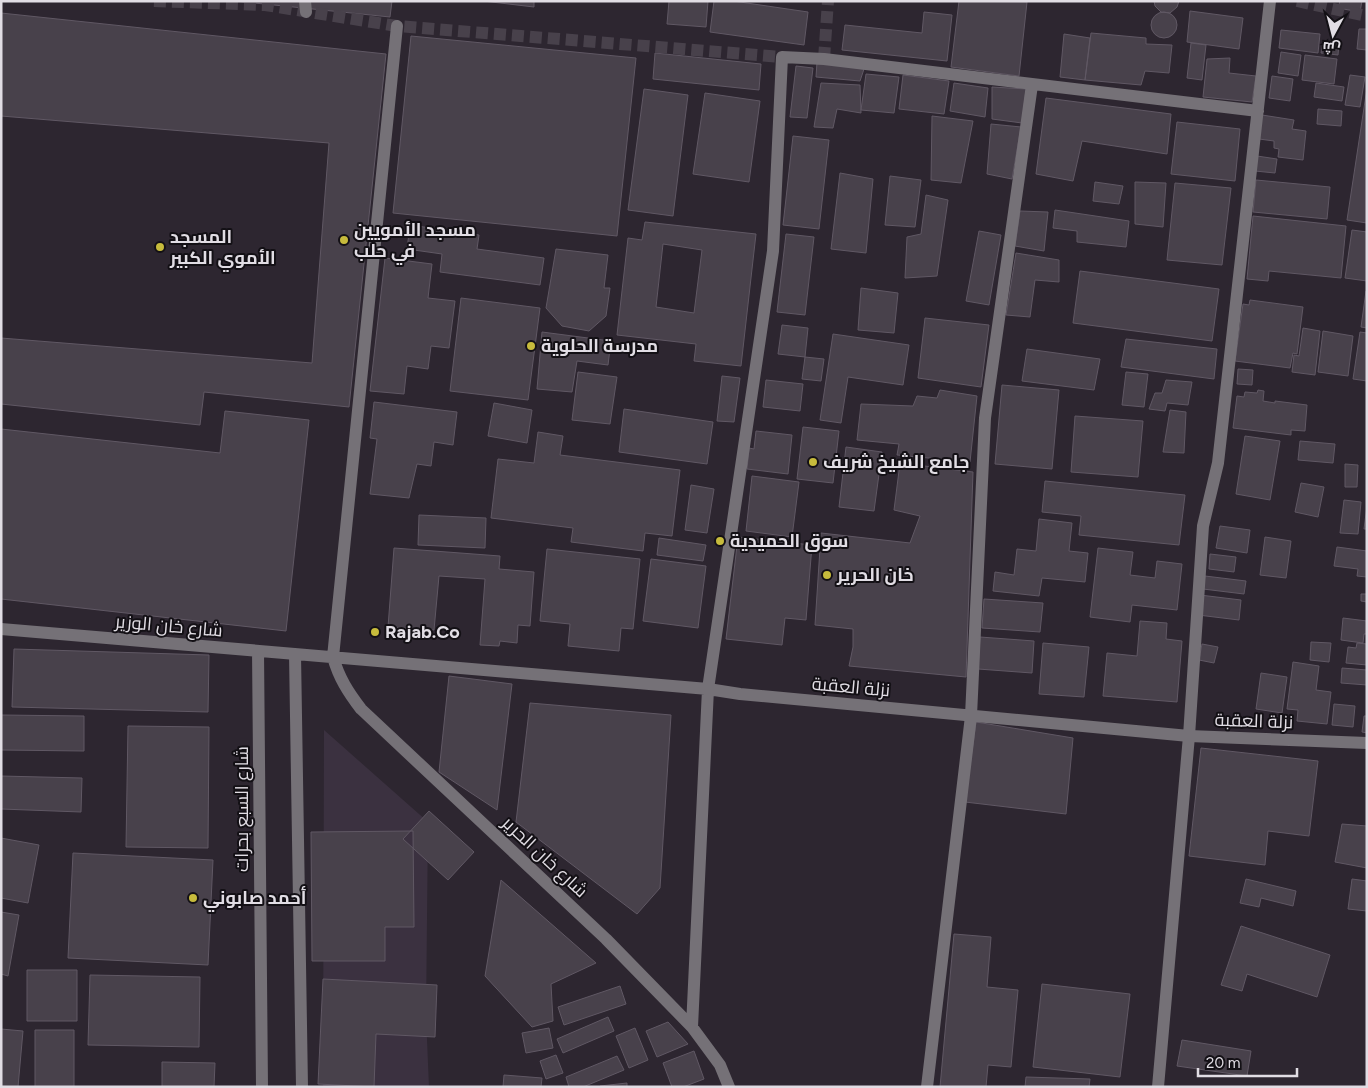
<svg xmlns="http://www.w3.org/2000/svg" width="1368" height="1088" font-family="Figtree,Cairo,sans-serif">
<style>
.built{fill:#3b3140}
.building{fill:#48414b;stroke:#605864;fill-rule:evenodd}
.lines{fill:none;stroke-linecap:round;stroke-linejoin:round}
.minor-tunnel{stroke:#48414b;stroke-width:12;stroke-dasharray:12 6;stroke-linecap:butt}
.minor{stroke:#757177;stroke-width:12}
.poi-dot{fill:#c7bb3c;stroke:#131015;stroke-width:2}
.labels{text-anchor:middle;stroke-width:4;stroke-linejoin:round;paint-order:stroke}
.poi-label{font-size:18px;font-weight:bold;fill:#e1dde4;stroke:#131015;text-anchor:start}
.street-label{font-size:18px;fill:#e1dde4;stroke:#131015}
</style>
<rect width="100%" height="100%" fill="#2d2630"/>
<!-- built -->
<path class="built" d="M 324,730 L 428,822 L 426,1016 L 429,1087 L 323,1087 Z"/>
<!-- building -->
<path class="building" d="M 235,1 L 392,1 L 390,17 Z
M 483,1 L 534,1 L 534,7 Z
M 669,1 L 708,1 L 706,27 L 667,24 Z
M 714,1 L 733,1 L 808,12 L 804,45 L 710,32 Z
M 959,1 L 1027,2 L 1019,76 L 951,67 Z
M 1154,1 L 1179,1 L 1177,7 L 1170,13 L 1161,12 L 1155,6 Z
M 1340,1 L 1362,1 L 1360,12 L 1338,8 Z
M 1190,11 L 1243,18 L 1239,49 L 1187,42 Z
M 924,12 L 952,15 L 947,61 L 842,50 L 845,25 L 922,33 Z
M1151 25a13 13 0 1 1 26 0a13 13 0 1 1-26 0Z
M 1,13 L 386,54 L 349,407 L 204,392 L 200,425 L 1,404 L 1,338 L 312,363 L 329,143 L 1,116 Z
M 1359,29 L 1367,29 L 1367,50 L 1357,49 Z
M 1281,30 L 1320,34 L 1318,53 L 1279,48 Z
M 1091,33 L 1146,38 L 1146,44 L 1172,45 L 1169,73 L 1145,71 L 1141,85 L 1085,80 Z
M 1064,34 L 1090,38 L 1085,80 L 1060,77 Z
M 411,36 L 636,58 L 617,236 L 393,213 Z
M 1323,41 L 1339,43 L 1338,55 L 1321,53 Z
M 1191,43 L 1206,45 L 1202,80 L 1187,78 Z
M 1281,52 L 1301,55 L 1298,76 L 1278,73 Z
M 655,53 L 761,64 L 759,90 L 653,79 Z
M 1305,55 L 1337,59 L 1334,84 L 1302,80 Z
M 1230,58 L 1229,73 L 1256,76 L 1252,102 L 1203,97 L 1207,59 Z
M 817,62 L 864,69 L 860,81 L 816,77 Z
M 796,66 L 813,68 L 807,118 L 790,117 Z
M 866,74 L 899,77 L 894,113 L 861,110 Z
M 903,75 L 949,81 L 944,114 L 899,109 Z
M 1350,75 L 1365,77 L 1360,107 L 1345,105 Z
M 1272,76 L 1293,79 L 1290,101 L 1269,98 Z
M 821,83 L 860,85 L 861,113 L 837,109 L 833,128 L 814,127 Z
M 954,83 L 988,88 L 985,117 L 950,111 Z
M 1316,83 L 1344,87 L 1342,101 L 1314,97 Z
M 992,87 L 1026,89 L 1022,123 L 992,119 Z
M 1367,88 L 1367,223 L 1347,220 Z
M 644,89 L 688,95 L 673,216 L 628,210 Z
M 705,93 L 760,101 L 749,182 L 693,174 Z
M 1046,98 L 1171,114 L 1167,154 L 1082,141 L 1073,181 L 1036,174 Z
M 1318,109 L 1342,111 L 1341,126 L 1317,124 Z
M 1262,115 L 1294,120 L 1292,129 L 1306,131 L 1303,160 L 1278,157 L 1279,149 L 1274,148 L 1274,141 L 1259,139 Z
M 932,116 L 973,121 L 961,183 L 931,180 Z
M 1177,122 L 1240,129 L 1235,181 L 1171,174 Z
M 991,124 L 1021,127 L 1012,179 L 987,174 Z
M 793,136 L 829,140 L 819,229 L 783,225 Z
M 1257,156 L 1277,159 L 1275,173 L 1255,171 Z
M 840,173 L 873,179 L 866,253 L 831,249 Z
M 890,176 L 921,180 L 915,227 L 885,225 Z
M 1256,180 L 1330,187 L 1327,219 L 1253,212 Z
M 1095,182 L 1123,186 L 1119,204 L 1093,201 Z
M 1135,182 L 1166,183 L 1163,227 L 1135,224 Z
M 1175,183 L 1231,188 L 1222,265 L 1167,260 Z
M 926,195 L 948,200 L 937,276 L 905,278 L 907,237 L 921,234 Z
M 1055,210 L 1129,221 L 1126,247 L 1077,242 L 1077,231 L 1053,228 Z
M 1020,211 L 1048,212 L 1044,251 L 1015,246 Z
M 1253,216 L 1346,226 L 1341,278 L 1269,271 L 1268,281 L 1247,279 Z
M 645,222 L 756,234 L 741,366 L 694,361 L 696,344 L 617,335 L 628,238 L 642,240 ZM 663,244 L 702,250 L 694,313 L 656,307 Z
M 410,225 L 479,235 L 477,249 L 544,258 L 540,285 L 440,272 L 442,254 L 407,249 Z
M 1352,230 L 1367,232 L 1367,281 L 1345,278 Z
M 979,231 L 1001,235 L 989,305 L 966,301 Z
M 786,234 L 814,237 L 805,315 L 777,312 Z
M 556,249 L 608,255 L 604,288 L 610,288 L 606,316 L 589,331 L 562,326 L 546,308 Z
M 1016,253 L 1059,260 L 1059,282 L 1035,280 L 1030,317 L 1006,315 Z
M 385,258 L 432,264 L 428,298 L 455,301 L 449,348 L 431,346 L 428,369 L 407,366 L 404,394 L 370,391 Z
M 1080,271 L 1219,289 L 1212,341 L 1073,323 Z
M 861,288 L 898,293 L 894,333 L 858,330 Z
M 1366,291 L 1367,292 L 1367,328 L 1361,327 Z
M 461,298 L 540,308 L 528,400 L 450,391 Z
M 1250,300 L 1303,307 L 1297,354 L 1293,353 L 1290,368 L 1235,361 L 1243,304 L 1249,305 Z
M 925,318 L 989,325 L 981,387 L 918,378 Z
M 782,325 L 808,328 L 805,357 L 778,354 Z
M 1303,328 L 1320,331 L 1315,375 L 1292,372 L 1294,355 L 1299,356 Z
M 1323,331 L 1353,336 L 1348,376 L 1318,372 Z
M 542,332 L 611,341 L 608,365 L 577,361 L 572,392 L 537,389 Z
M 1360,332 L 1367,333 L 1367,381 L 1353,379 Z
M 833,334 L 909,345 L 903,385 L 848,377 L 841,423 L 820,420 Z
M 1126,339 L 1217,349 L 1214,379 L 1121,367 Z
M 1027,349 L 1100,359 L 1094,390 L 1022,381 Z
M 805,357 L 824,359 L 821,381 L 802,379 Z
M 1238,369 L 1253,370 L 1252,385 L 1237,384 Z
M 578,372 L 617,377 L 610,424 L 572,420 Z
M 1126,372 L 1148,374 L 1144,407 L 1122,405 Z
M 722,376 L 740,378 L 734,422 L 717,421 Z
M 766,380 L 803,384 L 800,411 L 763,407 Z
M 1166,380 L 1192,382 L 1188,405 L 1167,403 L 1165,411 L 1149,409 L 1155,393 L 1162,393 Z
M 1002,385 L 1059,390 L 1052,469 L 995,464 Z
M 940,390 L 977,396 L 970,462 L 897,455 L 899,444 L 857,440 L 861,404 L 913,406 L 917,396 L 937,398 Z
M 1258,390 L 1264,391 L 1263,401 L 1275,403 L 1275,401 L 1307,405 L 1305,431 L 1291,430 L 1291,435 L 1233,428 L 1237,396 L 1244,397 L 1245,392 L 1257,393 Z
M 374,402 L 457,412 L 453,445 L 434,442 L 431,466 L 417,464 L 409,498 L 370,494 L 377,439 L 370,438 Z
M 494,403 L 532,410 L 527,443 L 488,436 Z
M 624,409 L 713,422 L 707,464 L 619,452 Z
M 1170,410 L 1186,412 L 1184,453 L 1163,452 Z
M 225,411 L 309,420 L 286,631 L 1,599 L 1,429 L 220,453 Z
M 1075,416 L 1143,421 L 1138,477 L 1071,472 Z
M 803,427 L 839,431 L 833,483 L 797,479 Z
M 756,431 L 792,435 L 788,474 L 747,469 L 749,448 L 754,449 Z
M 538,432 L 563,436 L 560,455 L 680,470 L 672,536 L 645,533 L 643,551 L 571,542 L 573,528 L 491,518 L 498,459 L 534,463 Z
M 1245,436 L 1280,441 L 1270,500 L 1236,494 Z
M 1300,441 L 1335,444 L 1333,463 L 1298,460 Z
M 846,447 L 882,452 L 874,511 L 839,507 Z
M 900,463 L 973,472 L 966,677 L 849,666 L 853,647 L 853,629 L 815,625 L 821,533 L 910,543 L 920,516 L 894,510 Z
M 1345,464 L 1358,465 L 1357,487 L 1345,487 Z
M 752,476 L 799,482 L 792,537 L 746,531 Z
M 1045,481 L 1185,495 L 1179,545 L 1079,535 L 1081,516 L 1042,512 Z
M 1301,483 L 1324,487 L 1318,517 L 1295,512 Z
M 691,485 L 714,489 L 707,533 L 685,530 Z
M 1344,500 L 1361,502 L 1358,534 L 1340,533 Z
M 1367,506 L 1367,529 L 1364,529 Z
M 419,515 L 486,518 L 485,548 L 418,545 Z
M 1039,519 L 1072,523 L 1069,551 L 1088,553 L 1085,582 L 1042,578 L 1039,596 L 993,591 L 995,572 L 1014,575 L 1017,549 L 1036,551 Z
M 1220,526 L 1250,530 L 1247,553 L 1216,548 Z
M 738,537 L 812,545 L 806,620 L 785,618 L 782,645 L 726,639 Z
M 1265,537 L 1291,541 L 1286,578 L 1260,575 Z
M 659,538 L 706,545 L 703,561 L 657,555 Z
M 1337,547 L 1367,551 L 1367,577 L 1357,576 L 1358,569 L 1334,566 Z
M 394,548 L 500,556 L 499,569 L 534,572 L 530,626 L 518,625 L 517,643 L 500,641 L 499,646 L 480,645 L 485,579 L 439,576 L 434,630 L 388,627 Z
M 1098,548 L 1133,552 L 1130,575 L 1155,578 L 1157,561 L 1182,564 L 1177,610 L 1132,605 L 1130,622 L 1090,617 Z
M 547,549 L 640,559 L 633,629 L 621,628 L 619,651 L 568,646 L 570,624 L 540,621 Z
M 1210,554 L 1236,557 L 1234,572 L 1209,569 Z
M 651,559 L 706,566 L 698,628 L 643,621 Z
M 1205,576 L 1246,581 L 1244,594 L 1203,589 Z
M 1361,594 L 1367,594 L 1367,602 L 1361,601 Z
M 1200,595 L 1241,600 L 1239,620 L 1198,615 Z
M 984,599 L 1043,603 L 1040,632 L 982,628 Z
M 1343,618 L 1367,621 L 1367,634 L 1364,634 L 1363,643 L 1341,640 Z
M 1140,621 L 1167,623 L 1166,639 L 1182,641 L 1177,702 L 1103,696 L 1107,653 L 1137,656 Z
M 980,637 L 1034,641 L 1032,673 L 978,669 Z
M 1311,642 L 1331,643 L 1329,662 L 1310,660 Z
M 1043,643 L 1089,647 L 1084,697 L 1039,694 Z
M 1357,643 L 1367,644 L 1367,665 L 1346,663 L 1348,647 L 1356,648 Z
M 1202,644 L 1218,647 L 1214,663 L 1199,660 Z
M 14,649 L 209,655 L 208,712 L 12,707 Z
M 1293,662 L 1319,666 L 1316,690 L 1331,692 L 1327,724 L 1297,721 L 1298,710 L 1287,709 Z
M 1342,668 L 1367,670 L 1367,685 L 1341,683 Z
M 1261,673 L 1287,677 L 1282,713 L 1256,709 Z
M 449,676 L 512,684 L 497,810 L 439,772 Z
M 530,703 L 671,715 L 660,888 L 637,914 L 516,822 Z
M 1334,704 L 1355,706 L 1353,727 L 1332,725 Z
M 1,715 L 84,716 L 84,751 L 1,750 Z
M 1364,716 L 1367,716 L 1367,733 L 1362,732 Z
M 976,722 L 1073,738 L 1066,814 L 965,802 Z
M 128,726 L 209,727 L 208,848 L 126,847 Z
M 1201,748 L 1318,761 L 1309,836 L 1268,831 L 1265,865 L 1189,856 Z
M 1,776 L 82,778 L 81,812 L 1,809 Z
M 429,811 L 474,852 L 448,880 L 403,839 Z
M 1342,824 L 1367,826 L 1367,868 L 1335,862 Z
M 413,831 L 414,927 L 385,927 L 385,961 L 312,961 L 311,832 Z
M 1,838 L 39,845 L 28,903 L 1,898 Z
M 73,853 L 213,860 L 208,965 L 68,958 Z
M 1246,879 L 1296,891 L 1293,906 L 1261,898 L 1259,907 L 1240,903 Z
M 1352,879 L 1367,881 L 1367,911 L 1348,909 Z
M 501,880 L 596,963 L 551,984 L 553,1021 L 532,1027 L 485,976 Z
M 1,912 L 19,915 L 8,976 L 1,974 Z
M 1241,926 L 1330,955 L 1317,997 L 1247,974 L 1242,991 L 1221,985 Z
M 954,934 L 991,937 L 987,987 L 1018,990 L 1011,1067 L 988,1065 L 986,1087 L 940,1087 Z
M 27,970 L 77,970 L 77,1021 L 27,1021 Z
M 90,975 L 200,977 L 199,1047 L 88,1045 Z
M 323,979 L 437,985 L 435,1037 L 376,1034 L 374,1087 L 318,1084 Z
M 1042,984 L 1130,994 L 1120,1077 L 1033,1067 Z
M 620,986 L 626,1004 L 564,1025 L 558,1007 Z
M 608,1017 L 614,1031 L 563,1053 L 557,1039 Z
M 668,1022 L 688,1044 L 657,1057 L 646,1031 Z
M 549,1028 L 553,1048 L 526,1053 L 522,1033 Z
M 635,1028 L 648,1060 L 629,1068 L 616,1036 Z
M 1,1029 L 23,1031 L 18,1087 L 1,1086 Z
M 35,1030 L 74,1030 L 74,1087 L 35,1087 Z
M 1182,1040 L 1251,1051 L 1247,1076 L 1177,1066 Z
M 694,1051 L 704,1079 L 683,1087 L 672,1087 L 663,1063 Z
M 556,1055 L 563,1073 L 546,1079 L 540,1061 Z
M 617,1056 L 624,1070 L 583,1087 L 569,1087 L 566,1077 Z
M 162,1062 L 215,1063 L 214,1087 L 162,1087 Z
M 504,1075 L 542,1078 L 541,1087 L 503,1087 Z
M 1026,1077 L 1090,1079 L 1089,1087 L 1025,1087 Z
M 627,1083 L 627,1087 L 600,1087 L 600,1086 Z"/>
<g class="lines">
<!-- minor-tunnel -->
<path class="minor-tunnel" d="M 154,1 L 265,5 L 397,26 L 782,57
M 1297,1 L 1367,16
M 824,59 L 828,1"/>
<!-- minor -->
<path class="minor" d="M 305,1 L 306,12
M 397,26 L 333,657 C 339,678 348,692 361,709 L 606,939 L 692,1027 L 720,1065 L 729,1087
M 1,629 L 708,689 L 740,694 L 1189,736 L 1367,743
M 258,651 L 262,1087
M 295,654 L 302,1087
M 692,1027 L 708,689 L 773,251 L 782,57 L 824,59 L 1258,111
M 927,1087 L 971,716 L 985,418 L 1032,85
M 1158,1087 L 1189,736 L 1203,526 L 1218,463 L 1270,1"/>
</g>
<!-- markers -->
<g class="poi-dot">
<circle cx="344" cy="240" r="5"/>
<circle cx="160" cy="247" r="5"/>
<circle cx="531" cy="346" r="5"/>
<circle cx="813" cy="462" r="5"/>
<circle cx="720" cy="541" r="5"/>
<circle cx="827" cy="575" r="5"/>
<circle cx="375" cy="632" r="5"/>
<circle cx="193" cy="898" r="5"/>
</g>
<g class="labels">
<!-- poi labels -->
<g class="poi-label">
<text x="354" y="236">مسجد الأمويين<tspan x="354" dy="21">في حلب</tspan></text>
<text x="170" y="243">المسجد<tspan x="170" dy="21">الأموي الكبير</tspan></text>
<text x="541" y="352">مدرسة الحلوية</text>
<text x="823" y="468">جامع الشيخ شريف</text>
<text x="730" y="547">سوق الحميدية</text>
<text x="837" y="581">خان الحرير</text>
<text x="385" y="638">Rajab.Co</text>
<text x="203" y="904">أحمد صابوني</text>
</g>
<!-- street labels -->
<g class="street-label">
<text transform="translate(169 626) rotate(5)" y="6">شارع خان الوزير</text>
<text transform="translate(851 687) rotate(5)" y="6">نزلة العقبة</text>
<text transform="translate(1254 721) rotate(2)" y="6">نزلة العقبة</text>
<text transform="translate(242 809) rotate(-90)" y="6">شارع السبع بحرات</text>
<text transform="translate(545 857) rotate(43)" y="6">شارع خان الحرير</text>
</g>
</g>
<!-- border -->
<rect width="1368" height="1088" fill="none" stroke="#e1dde4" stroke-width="5"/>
<!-- north arrow -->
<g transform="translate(1333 35) rotate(187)" stroke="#131015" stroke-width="4" paint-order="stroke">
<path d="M0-4L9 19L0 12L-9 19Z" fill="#e1dde4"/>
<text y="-8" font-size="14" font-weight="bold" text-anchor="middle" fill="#e1dde4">ش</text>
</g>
<!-- scale -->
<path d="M1198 1068v8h99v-8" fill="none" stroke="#e1dde4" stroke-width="2.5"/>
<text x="1206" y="1068" font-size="15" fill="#e1dde4" stroke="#131015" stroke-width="4" paint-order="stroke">20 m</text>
</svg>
